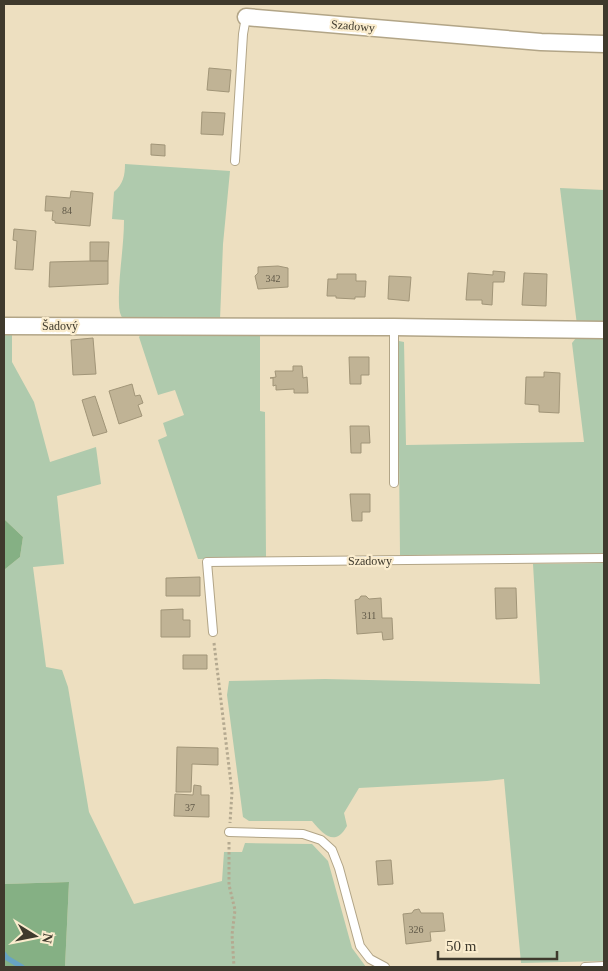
<svg xmlns="http://www.w3.org/2000/svg" width="608" height="971" font-family="Georgia,serif">
<style>
.green{fill:#afcaad}
.forest{fill:#85b084}
.lines{fill:none;stroke-linecap:round;stroke-linejoin:round}
.stream{stroke:#67a3c3;stroke-width:5}
.building{fill:#c0b395;stroke:#a19578}
.service-casing{stroke:#b2a587;stroke-width:10}
.minor-casing{stroke:#b2a587;stroke-width:19}
.path{stroke:#b4a990;stroke-width:3;stroke-dasharray:2.5 2.5;stroke-linecap:butt}
.service{stroke:#fff;stroke-width:8}
.minor{stroke:#fff;stroke-width:16}
.labels{text-anchor:middle;stroke-width:4.5;stroke-linejoin:round;paint-order:stroke}
.number-label{font-size:10px;fill:#5f5847}
.street-label{font-size:12px;fill:#3f3a2d;stroke:#faeccd}
</style>
<rect width="100%" height="100%" fill="#eddfc0"/>
<!-- green -->
<path class="green" d="M 125,164 L 230,171 L 223,244 L 220,320 L 123,319 C 120,315 119,310 119,304 C 118,277 124,248 124,220 L 112,219 L 114,192 C 123,184 125,176 125,164 Z
M 560,188 L 604,190 L 604,325 L 577,325 Z
M 142,333 L 260,333 L 260,411 L 265,412 L 266,558 L 198,559 L 158,440 L 167,436 L 163,423 L 184,415 L 175,390 L 158,395 L 139,337 Z
M 4,335 L 12,335 L 12,362 L 34,402 L 50,462 L 96,447 L 101,484 L 57,496 L 64,564 L 33,567 L 46,667 L 62,670 L 68,687 L 89,812 L 134,904 L 222,881 L 224,852 L 242,852 L 245,843 L 312,844 L 328,861 L 352,948 L 366,967 L 65,967 L 69,882 L 4,884 L 4,570 L 20,557 L 23,537 L 4,519 Z
M 590,336 L 604,336 L 604,554 L 400,555 L 398,351 L 399,341 L 404,342 L 406,445 L 584,442 L 572,343 L 576,338 Z
M 604,563 L 604,961 L 521,963 L 504,779 L 487,781 L 359,788 L 344,813 L 347,826 C 335,847 324,835 312,821 L 249,821 L 243,817 L 227,695 L 229,681 L 325,679 L 540,684 L 533,564 Z"/>
<!-- forest -->
<path class="forest" d="M 4,519 L 23,537 L 20,557 L 4,570 Z
M 69,882 L 65,967 L 4,967 L 4,883 L 4,884 Z"/>
<g class="lines">
<!-- stream -->
<path class="stream" d="M 4,954 L 7,958 L 22,967"/>
</g>
<!-- building -->
<path class="building" d="M 209,68 L 231,70 L 229,92 L 207,90 Z
M 202,112 L 225,113 L 223,135 L 201,134 Z
M 151,144 L 165,145 L 165,156 L 151,155 Z
M 71,191 L 93,193 L 90,226 L 55,223 L 55,221 L 52,220 L 53,211 L 45,211 L 46,196 L 70,198 Z
M 14,229 L 36,231 L 33,270 L 15,269 L 17,241 L 13,240 Z
M 90,242 L 109,242 L 108,261 L 90,261 Z
M 90,261 L 108,261 L 108,284 L 49,287 L 50,262 Z
M 278,266 L 288,268 L 288,287 L 258,289 L 255,276 L 258,273 L 258,267 Z
M 493,271 L 505,272 L 504,282 L 493,282 L 492,305 L 482,304 L 482,300 L 466,300 L 468,273 L 493,275 Z
M 524,273 L 547,274 L 546,306 L 522,305 Z
M 337,274 L 356,274 L 356,281 L 366,281 L 365,297 L 355,297 L 355,299 L 336,298 L 336,296 L 327,296 L 328,279 L 337,279 Z
M 389,276 L 411,277 L 409,301 L 388,299 Z
M 93,338 L 96,374 L 73,375 L 71,340 Z
M 349,357 L 369,357 L 369,375 L 361,375 L 361,384 L 350,384 Z
M 293,366 L 302,366 L 303,378 L 307,377 L 308,393 L 294,393 L 294,389 L 276,390 L 276,385 L 273,386 L 273,378 L 270,378 L 276,377 L 275,371 L 293,371 Z
M 544,372 L 560,373 L 559,413 L 539,412 L 539,405 L 525,404 L 526,377 L 544,377 Z
M 132,384 L 135,396 L 140,395 L 143,403 L 138,405 L 142,416 L 119,424 L 109,391 Z
M 95,396 L 107,432 L 93,436 L 82,400 Z
M 350,426 L 369,426 L 370,443 L 361,443 L 361,453 L 351,453 Z
M 350,494 L 370,494 L 370,512 L 362,512 L 362,521 L 352,521 Z
M 200,577 L 200,596 L 166,596 L 166,578 Z
M 495,588 L 516,588 L 517,618 L 496,619 Z
M 361,596 L 366,596 L 369,599 L 381,598 L 382,618 L 392,618 L 393,639 L 383,640 L 382,632 L 357,634 L 355,600 L 359,599 Z
M 183,609 L 183,620 L 190,620 L 190,637 L 161,637 L 161,610 Z
M 183,655 L 207,655 L 207,669 L 183,669 Z
M 177,747 L 218,748 L 218,765 L 192,764 L 191,792 L 176,792 Z
M 194,785 L 201,786 L 201,795 L 209,795 L 209,817 L 174,816 L 175,794 L 193,795 Z
M 391,860 L 393,884 L 378,885 L 376,861 Z
M 419,909 L 421,913 L 443,913 L 445,931 L 430,932 L 431,941 L 406,944 L 403,914 L 412,913 L 414,910 Z"/>
<g class="lines">
<!-- service casing -->
<g class="service-casing">
<path id="service" d="M 235,161 L 243,34 L 246,17
M 394,483 L 394,327
M 213,632 L 207,562 L 604,558
M 229,832 L 303,834 L 321,840 L 332,850 L 339,868 L 360,946 L 370,959 L 385,967
M 585,967 L 604,966"/>
</g>
<!-- minor casing -->
<g class="minor-casing">
<path id="minor" d="M 246,17 L 541,42 L 604,44
M 4,326 L 394,327 L 604,330"/>
</g>
<!-- path -->
<path class="path" d="M 214,643 L 232,792 L 230,823
M 229,842 L 229,885 L 235,910 L 232,935 L 234,967"/>
<!-- service -->
<use href="#service" class="service"/>
<!-- minor -->
<use href="#minor" class="minor"/>
</g>
<g class="labels">
<!-- number labels -->
<g class="number-label">
<text x="67" y="214">84</text>
<text x="273" y="282">342</text>
<text x="369" y="619">311</text>
<text x="190" y="811">37</text>
<text x="416" y="933">326</text>
</g>
<!-- street labels -->
<g class="street-label">
<text transform="translate(353 26) rotate(5)" y="4">Szadowy</text>
<text x="60" y="330">Šadový</text>
<text x="370" y="565">Szadowy</text>
</g>
</g>
<!-- border -->
<rect width="608" height="971" fill="none" stroke="#3f3a2d" stroke-width="10"/>
<!-- north arrow -->
<g transform="translate(35 936) rotate(100)" stroke="#faeccd" stroke-width="4" paint-order="stroke">
<path d="M0-4L9 19L0 12L-9 19Z" fill="#3f3a2d"/>
<text y="-8" font-size="14" font-weight="bold" text-anchor="middle" fill="#3f3a2d">N</text>
</g>
<!-- scale -->
<path d="M438 951v8h119v-8" fill="none" stroke="#3f3a2d" stroke-width="2.5"/>
<text x="446" y="951" font-size="15" fill="#3f3a2d" stroke="#faeccd" stroke-width="4" paint-order="stroke">50 m</text>
</svg>
